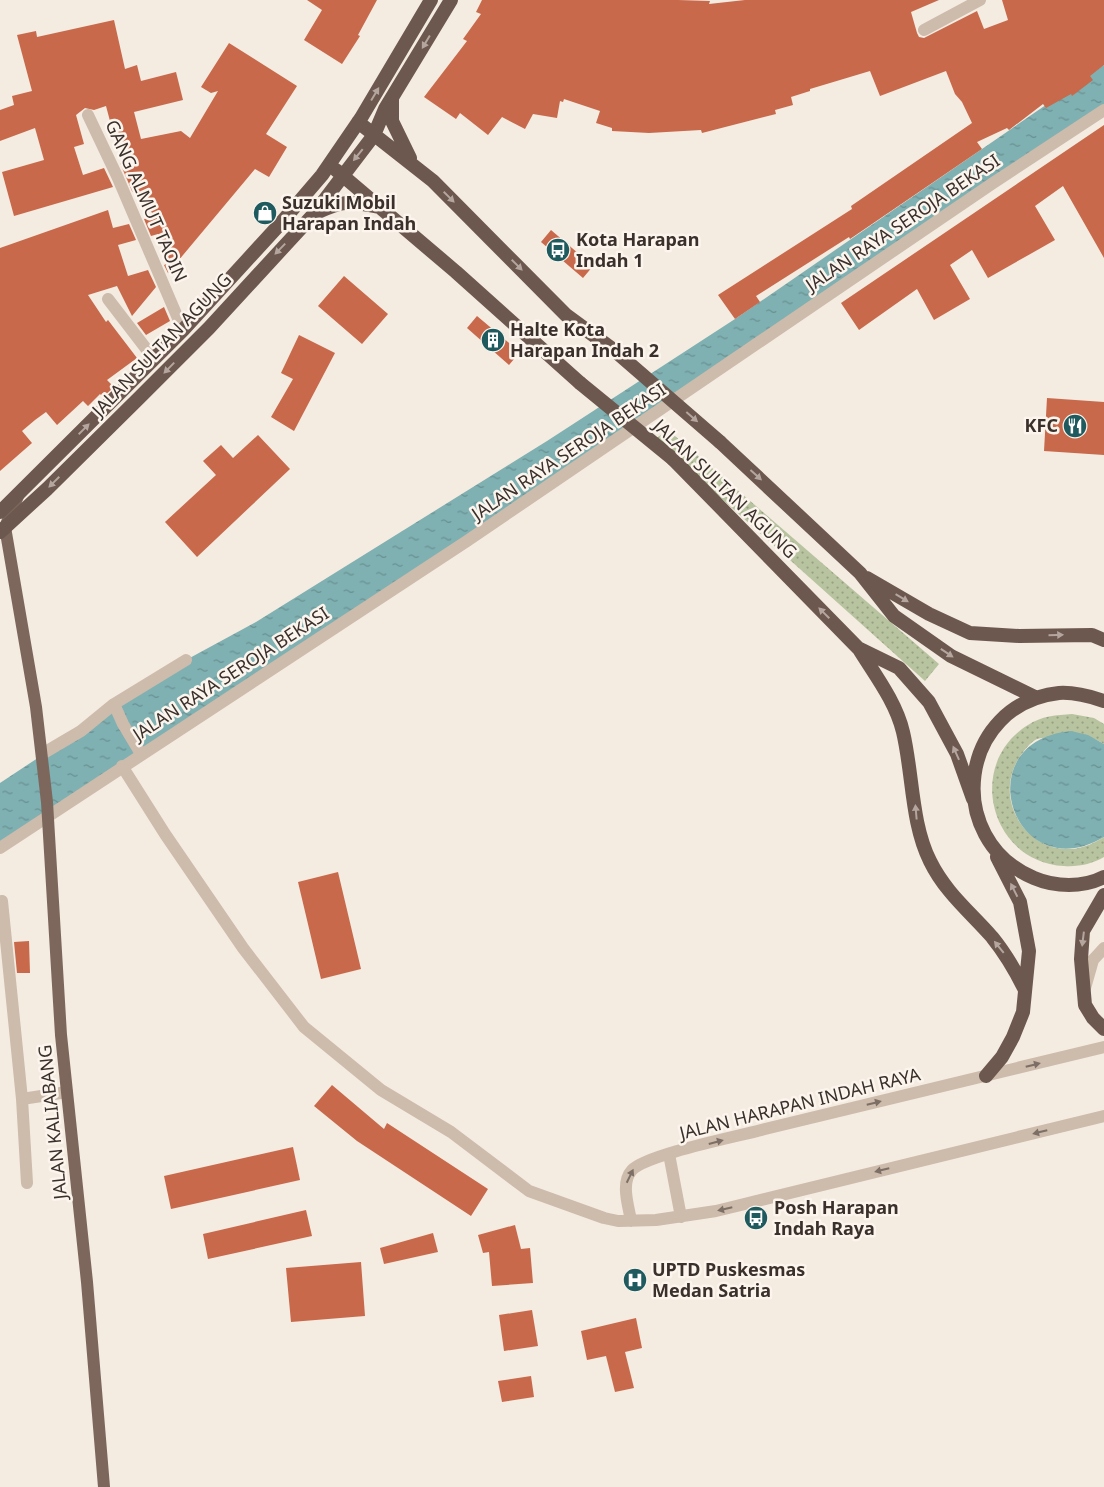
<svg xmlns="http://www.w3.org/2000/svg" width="1104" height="1487" font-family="'Noto Sans',sans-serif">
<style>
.grass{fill:url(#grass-dots)}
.water{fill:url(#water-ripples)}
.building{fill:#c8694b}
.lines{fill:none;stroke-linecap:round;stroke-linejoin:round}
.minor{stroke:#cdbbac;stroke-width:12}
.tertiary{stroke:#cdbbac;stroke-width:12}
.primary{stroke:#7d675c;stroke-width:12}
.trunk{stroke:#6c584f;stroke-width:14}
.trunk-bridge{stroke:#6c584f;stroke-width:14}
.oneway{fill:#b4a69e}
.oneway2{fill:#7d6f65}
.labels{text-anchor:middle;stroke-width:5;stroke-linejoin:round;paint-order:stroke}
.street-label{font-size:18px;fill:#3b302b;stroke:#fbf5ee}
.poi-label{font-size:18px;font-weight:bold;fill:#3b302b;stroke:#fbf5ee;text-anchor:start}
</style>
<defs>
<pattern id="grass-dots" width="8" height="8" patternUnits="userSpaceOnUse" patternTransform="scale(1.25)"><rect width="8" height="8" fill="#b8c4a0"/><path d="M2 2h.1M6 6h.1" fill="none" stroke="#97a083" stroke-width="1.8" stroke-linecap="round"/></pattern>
<pattern id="water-ripples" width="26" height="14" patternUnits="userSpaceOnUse" patternTransform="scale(1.25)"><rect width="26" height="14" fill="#7fb0b2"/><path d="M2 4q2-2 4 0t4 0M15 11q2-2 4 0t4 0" fill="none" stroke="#699091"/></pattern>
</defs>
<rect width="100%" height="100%" fill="#f4ebe1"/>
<!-- grass -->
<path class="grass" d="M 668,430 L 939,664 L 925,681 L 655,439 Z
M 1072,714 L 1094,718 L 1104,724 L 1104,744 C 1084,732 1079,736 1057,738 C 1051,738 1043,737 1037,739 C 1030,742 1023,752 1019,758 C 993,798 1025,852 1072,849 C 1084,848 1094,843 1104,837 L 1104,857 C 1092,864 1078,867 1064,866 C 990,862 965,764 1028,725 C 1041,716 1057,715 1072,714 Z"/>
<!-- water -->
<path class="water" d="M 1104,65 L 1104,110 L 0,847 L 0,783 L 186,660 L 256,622 L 547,441 L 735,319 Z
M 1071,731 L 1088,735 L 1104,744 L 1104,837 C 1013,891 964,741 1071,731 Z"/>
<!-- building -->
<path class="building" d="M 307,0 L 377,0 L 358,35 L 360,36 L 342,64 L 304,40 L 322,10 Z
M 482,0 L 678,0 L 710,1 L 709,4 L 745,0 L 939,0 L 911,12 L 917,33 L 919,37 L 924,38 L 977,11 L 984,29 L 1008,20 L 1002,0 L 1104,0 L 1104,65 L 1090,76 L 1093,80 L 1072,96 L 1071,94 L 1046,108 L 1043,104 L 1009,130 L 1007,128 L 977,142 L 982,149 L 850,239 L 849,237 L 756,296 L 760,302 L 735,319 L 718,295 L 852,209 L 851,206 L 972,123 L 962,102 L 955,94 L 946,71 L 880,96 L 870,71 L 810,89 L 810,91 L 791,97 L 793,105 L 775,110 L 776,114 L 702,133 L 701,130 L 649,133 L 612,131 L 612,128 L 596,123 L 600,111 L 564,99 L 563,102 L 560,101 L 557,118 L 533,114 L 525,129 L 502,117 L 488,135 L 460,113 L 456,119 L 424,97 L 467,41 L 463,39 L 481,14 L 476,12 Z
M 114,20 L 125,69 L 137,65 L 141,81 L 176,72 L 183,100 L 134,112 L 141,139 L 181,131 L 190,138 L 218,91 L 211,93 L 201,87 L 229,43 L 297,86 L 266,134 L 287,147 L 269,177 L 255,169 L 168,273 L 164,265 L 169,263 L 158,234 L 151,236 L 144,219 L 155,216 L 132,191 L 120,163 L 125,161 L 119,135 L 114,136 L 106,106 L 94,110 L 85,108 L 76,115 L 84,144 L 74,147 L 83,175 L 104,168 L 113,187 L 14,216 L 2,172 L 44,160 L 35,128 L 0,141 L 0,110 L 14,105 L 12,96 L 32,91 L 17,35 L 36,31 L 37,37 Z
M 1104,125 L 1104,258 L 1063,186 L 1035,206 L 1055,240 L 988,278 L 972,250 L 950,265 L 970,299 L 934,320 L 917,289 L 859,330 L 841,303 Z
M 108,210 L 113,228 L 129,224 L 136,240 L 118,245 L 128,276 L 148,270 L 156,287 L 132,316 L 117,286 L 88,295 L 106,322 L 108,320 L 137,358 L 107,380 L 114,387 L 103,397 L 100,394 L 88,406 L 83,401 L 57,425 L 46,412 L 35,420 L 22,431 L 32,443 L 0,471 L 0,248 Z
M 551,230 L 593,266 L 583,278 L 541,242 Z
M 344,276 L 388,314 L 362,344 L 318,306 Z
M 164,307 L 170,321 L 146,335 L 137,323 Z
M 477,316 L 520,352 L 509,365 L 467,328 Z
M 299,335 L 335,353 L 294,431 L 271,417 L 293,379 L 281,373 Z
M 1047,398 L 1104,402 L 1104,455 L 1044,451 Z
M 258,435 L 290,469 L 197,557 L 165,522 L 216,475 L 203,461 L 221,445 L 233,458 Z
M 338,872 L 361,969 L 321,979 L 298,882 Z
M 29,941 L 30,973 L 17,973 L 14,942 Z
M 332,1085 L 384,1129 L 387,1123 L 488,1189 L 471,1216 L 357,1141 L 314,1106 Z
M 293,1147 L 300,1180 L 171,1209 L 164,1176 Z
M 306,1210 L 312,1236 L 208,1259 L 203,1234 Z
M 515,1225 L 521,1249 L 530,1248 L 533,1283 L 492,1286 L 489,1252 L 483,1253 L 478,1235 Z
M 433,1233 L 438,1252 L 384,1264 L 380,1248 Z
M 361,1262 L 365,1316 L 291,1322 L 286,1268 Z
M 532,1310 L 538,1346 L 504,1351 L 499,1315 Z
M 636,1318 L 642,1348 L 625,1352 L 634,1388 L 615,1392 L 606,1356 L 587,1360 L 581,1331 Z
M 531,1376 L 534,1397 L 502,1402 L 498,1381 Z"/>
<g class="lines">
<!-- minor -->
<path class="minor" d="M 924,30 L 980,0
M 88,115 L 117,176 L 183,330
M 108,299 L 154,359
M 114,704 L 123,724 L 141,754
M 42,754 L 81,731 L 114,704 L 186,660
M 2,901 L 22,1099 L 27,1183
M 22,1099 L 67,1092"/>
<!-- tertiary -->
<path class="tertiary" d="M 122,766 L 165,834 L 243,948 L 304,1027 L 381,1090 L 451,1132 L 529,1191 L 604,1218 L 618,1221 L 656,1220 L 716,1211 L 1104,1116
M 0,848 L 467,541 L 993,183 L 1104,110
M 1085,988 L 1093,960 L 1104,948
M 669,1154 L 681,1217
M 631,1221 C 629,1207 620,1183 632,1170 C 647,1154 740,1136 765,1129 C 878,1102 991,1075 1104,1047"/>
<!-- primary -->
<path class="primary" d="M 19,494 L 5,527 L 36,707 L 47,802 L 61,1035 L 87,1282 L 104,1487"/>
<!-- trunk -->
<path class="trunk" d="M 392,99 L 392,121 L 410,158
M 358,122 L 433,181 L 566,315 L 615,351
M 336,170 L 456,272 L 580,383
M 316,213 C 344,200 349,201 379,207
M 720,442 L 860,573 L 894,616 L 951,656 L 1037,698
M 673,459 L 858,648 L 899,668 L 929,702 L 957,754 L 973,799
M 0,512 L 183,330 L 280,224 L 322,175 L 361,118 L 431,0
M 0,532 L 47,489 L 140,397 L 209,328 L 313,215 L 374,135 L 385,109 L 451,0
M 867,578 L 929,614 L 970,633 L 1019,636 L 1092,635 L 1104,640
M 859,649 C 875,675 896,702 903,732 C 913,774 911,823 930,861 C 945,892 970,912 992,937 C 1005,953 1015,970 1024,988
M 1104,701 C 1089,696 1074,692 1059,693 C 959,704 942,839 1034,878 C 1055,887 1083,888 1104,877
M 1104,895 L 1083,931 L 1081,959 L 1085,1005 L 1093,1018 L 1104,1029
M 986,1076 L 1002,1057 L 1013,1037 L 1023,1012 L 1029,951 L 1020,902 L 997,857"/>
<!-- trunk-bridge -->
<path class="trunk-bridge" d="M 615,351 L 720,442
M 580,383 L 673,459"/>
</g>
<!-- one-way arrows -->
<defs><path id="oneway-solid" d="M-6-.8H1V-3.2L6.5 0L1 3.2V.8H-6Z" transform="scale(1.25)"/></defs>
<g class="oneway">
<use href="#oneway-solid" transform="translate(426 42) rotate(121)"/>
<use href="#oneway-solid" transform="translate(375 94) rotate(-59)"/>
<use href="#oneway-solid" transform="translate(358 155) rotate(129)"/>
<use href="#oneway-solid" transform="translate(449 197) rotate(45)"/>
<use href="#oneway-solid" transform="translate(280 249) rotate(134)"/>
<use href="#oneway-solid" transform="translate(517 265) rotate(45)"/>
<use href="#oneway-solid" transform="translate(169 368) rotate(134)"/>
<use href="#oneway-solid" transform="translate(692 417) rotate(41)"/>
<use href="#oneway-solid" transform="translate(84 429) rotate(-45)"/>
<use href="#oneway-solid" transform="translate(756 475) rotate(42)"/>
<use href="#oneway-solid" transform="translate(54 482) rotate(135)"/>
<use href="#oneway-solid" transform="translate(902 598) rotate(31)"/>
<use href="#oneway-solid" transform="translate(824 613) rotate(-135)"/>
<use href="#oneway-solid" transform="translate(1056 635) rotate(-2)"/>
<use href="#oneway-solid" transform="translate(947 653) rotate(34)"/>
<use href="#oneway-solid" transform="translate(956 753) rotate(-114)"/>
<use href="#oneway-solid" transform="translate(916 812) rotate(-95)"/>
<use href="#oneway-solid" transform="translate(1014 890) rotate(-117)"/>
<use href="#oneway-solid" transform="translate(1083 939) rotate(97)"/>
<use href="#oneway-solid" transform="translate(999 947) rotate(-129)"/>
</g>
<g class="oneway2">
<use href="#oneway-solid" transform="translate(1033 1065) rotate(-14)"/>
<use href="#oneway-solid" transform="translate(874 1103) rotate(-14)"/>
<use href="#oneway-solid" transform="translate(1040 1132) rotate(166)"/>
<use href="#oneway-solid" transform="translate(716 1142) rotate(-15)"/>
<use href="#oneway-solid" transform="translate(882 1170) rotate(166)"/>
<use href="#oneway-solid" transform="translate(630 1176) rotate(-64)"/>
<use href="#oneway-solid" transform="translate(725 1209) rotate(167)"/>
</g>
<!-- icons -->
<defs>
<g id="shop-disc" transform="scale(1.25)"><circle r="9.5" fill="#1f5a5e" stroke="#fbf5ee"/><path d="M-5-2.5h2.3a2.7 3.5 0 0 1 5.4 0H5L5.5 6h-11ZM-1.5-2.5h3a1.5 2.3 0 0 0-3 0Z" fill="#fff"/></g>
<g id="bus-disc" transform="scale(1.25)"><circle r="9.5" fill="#1f5a5e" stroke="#fbf5ee"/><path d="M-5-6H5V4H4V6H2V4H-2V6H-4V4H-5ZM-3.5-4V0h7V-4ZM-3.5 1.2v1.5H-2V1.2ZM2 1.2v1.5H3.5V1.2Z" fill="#fff"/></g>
<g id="building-disc" transform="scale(1.25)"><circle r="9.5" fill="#1f5a5e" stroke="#fbf5ee"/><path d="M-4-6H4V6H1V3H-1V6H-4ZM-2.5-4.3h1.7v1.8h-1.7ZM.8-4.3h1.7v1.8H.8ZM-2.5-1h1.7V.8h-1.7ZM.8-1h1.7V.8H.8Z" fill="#fff"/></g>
<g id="restaurant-disc" transform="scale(1.25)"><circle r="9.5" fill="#1f5a5e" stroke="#fbf5ee"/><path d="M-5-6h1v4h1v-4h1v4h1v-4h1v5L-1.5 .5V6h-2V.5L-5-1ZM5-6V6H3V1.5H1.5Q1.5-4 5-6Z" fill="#fff"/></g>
<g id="hospital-disc" transform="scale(1.25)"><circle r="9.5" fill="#1f5a5e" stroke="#fbf5ee"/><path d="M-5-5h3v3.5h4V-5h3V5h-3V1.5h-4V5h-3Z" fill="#fff"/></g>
</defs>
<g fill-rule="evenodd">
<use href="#shop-disc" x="265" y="213"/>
<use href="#bus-disc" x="558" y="250"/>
<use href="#building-disc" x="493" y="340"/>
<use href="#restaurant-disc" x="1075" y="426"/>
<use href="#bus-disc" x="756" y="1218"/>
<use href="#hospital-disc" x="635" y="1280"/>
</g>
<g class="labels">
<!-- street labels -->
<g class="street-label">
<text transform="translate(146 201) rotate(66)" y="6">GANG ALMUT TAOIN</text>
<text transform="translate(903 223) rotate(-34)" y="6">JALAN RAYA SEROJA BEKASI</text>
<text transform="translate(162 345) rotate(-46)" y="6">JALAN SULTAN AGUNG</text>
<text transform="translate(569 452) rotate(-34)" y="6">JALAN RAYA SEROJA BEKASI</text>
<text transform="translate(725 489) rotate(44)" y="6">JALAN SULTAN AGUNG</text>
<text transform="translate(231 674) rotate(-33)" y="6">JALAN RAYA SEROJA BEKASI</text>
<text transform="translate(800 1104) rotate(-14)" y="6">JALAN HARAPAN INDAH RAYA</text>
<text transform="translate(53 1122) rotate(-96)" y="6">JALAN KALIABANG</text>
</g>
<!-- poi labels -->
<g class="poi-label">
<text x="282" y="209">Suzuki Mobil<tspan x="282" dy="21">Harapan Indah</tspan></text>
<text x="576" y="246">Kota Harapan<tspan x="576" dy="21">Indah 1</tspan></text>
<text x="510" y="336">Halte Kota<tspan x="510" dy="21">Harapan Indah 2</tspan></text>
<text x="1058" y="432" text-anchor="end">KFC</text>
<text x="774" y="1214">Posh Harapan<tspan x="774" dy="21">Indah Raya</tspan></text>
<text x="652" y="1276">UPTD Puskesmas<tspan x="652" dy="21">Medan Satria</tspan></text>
</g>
</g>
</svg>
